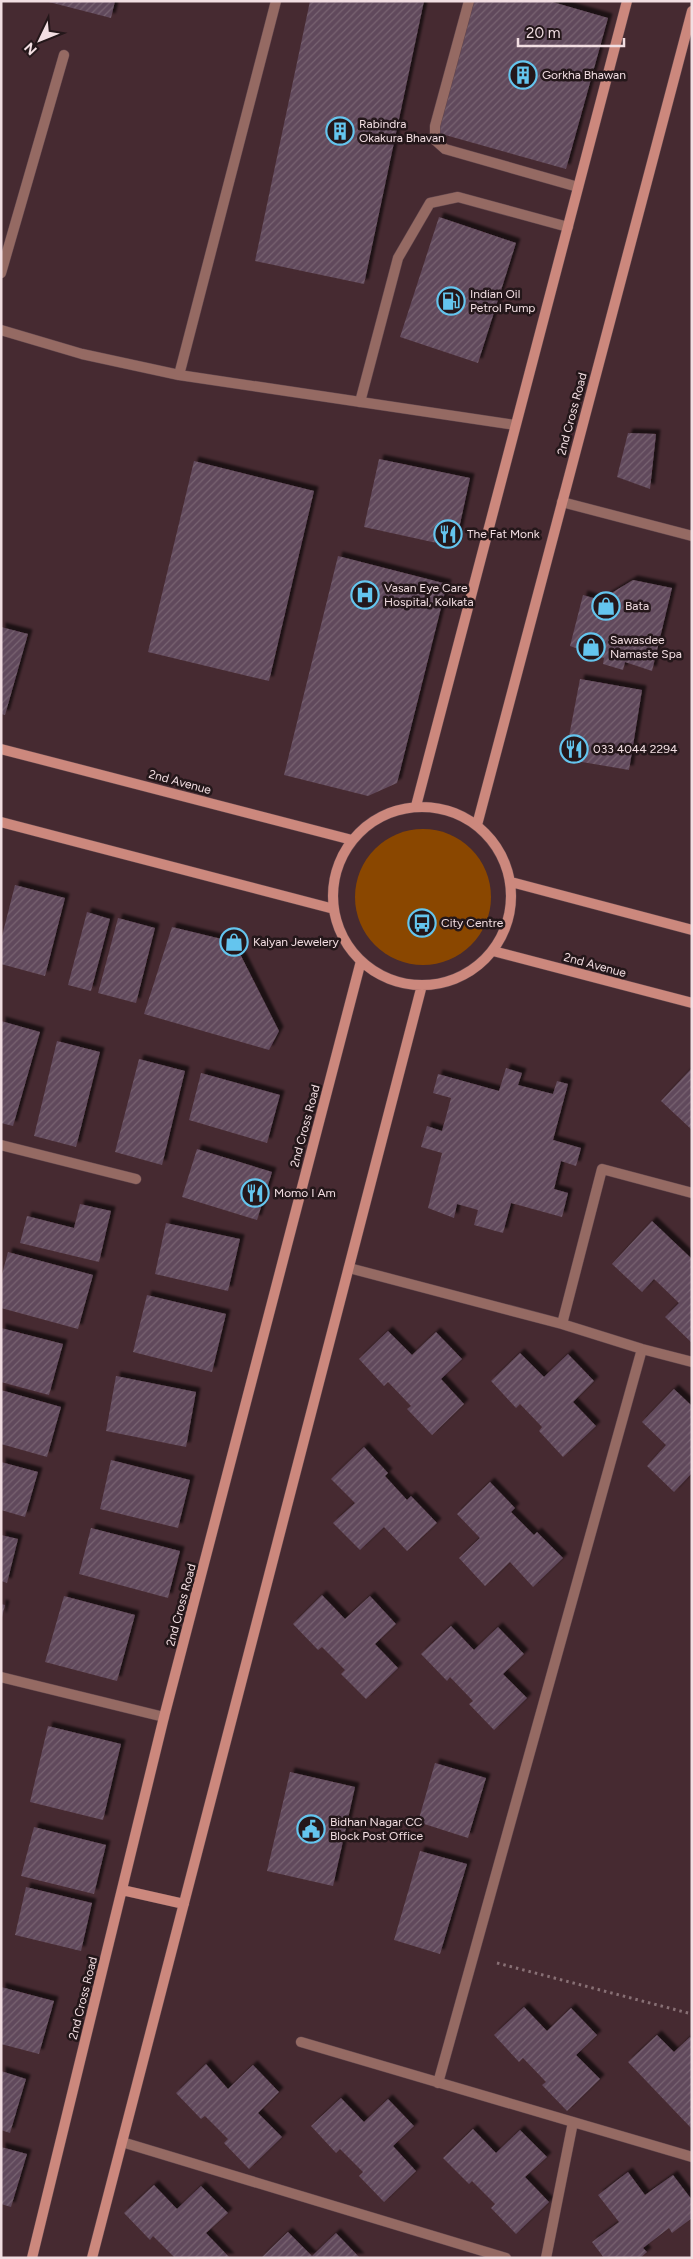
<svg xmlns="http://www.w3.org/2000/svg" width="693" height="2259" font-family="Figtree,sans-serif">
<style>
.grass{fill:#8a4700}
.building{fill:url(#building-hatch);filter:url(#shadow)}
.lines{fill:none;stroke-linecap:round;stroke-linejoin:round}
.lane-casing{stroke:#62474d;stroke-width:11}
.street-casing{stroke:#62474d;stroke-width:11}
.secondary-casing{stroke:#62474d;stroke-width:11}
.path{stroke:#887075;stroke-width:3;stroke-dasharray:2.5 4;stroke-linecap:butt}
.lane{stroke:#956a63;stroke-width:10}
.street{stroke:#956a63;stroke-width:10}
.secondary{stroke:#cc887d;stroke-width:10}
.labels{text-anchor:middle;stroke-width:5;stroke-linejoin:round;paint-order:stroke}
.poi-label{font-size:12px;fill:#f2dee2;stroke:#24171a;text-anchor:start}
.street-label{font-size:12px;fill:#f2dee2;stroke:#24171a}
</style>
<defs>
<pattern id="building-hatch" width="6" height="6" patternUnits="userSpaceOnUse" patternTransform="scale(1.25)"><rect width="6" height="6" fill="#61495b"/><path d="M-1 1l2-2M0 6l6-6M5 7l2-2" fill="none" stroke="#786372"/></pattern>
<filter id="shadow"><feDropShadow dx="4.5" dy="-4.5" stdDeviation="1" flood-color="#0009"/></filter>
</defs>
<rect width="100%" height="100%" fill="#462a31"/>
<!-- grass -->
<path class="grass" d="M355 897a68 68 0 1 1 136 0a68 68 0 1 1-136 0Z"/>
<!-- building -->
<path class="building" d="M 45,1 L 115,1 L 111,18 Z
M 310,1 L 424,1 L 364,284 L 255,261 Z
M 474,1 L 549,1 L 608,18 L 566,169 L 438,133 Z
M 439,217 L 516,243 L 478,363 L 400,337 Z
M 628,433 L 656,434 L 650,489 L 617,477 Z
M 379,459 L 470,478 L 455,547 L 364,527 Z
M 194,461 L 314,491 L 269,681 L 148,652 Z
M 338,556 L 447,584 L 397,783 L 368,796 L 284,775 Z
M 633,580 L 672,588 L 652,671 L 625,662 L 623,670 L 603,664 L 604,658 L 570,646 L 583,595 L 600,600 Z
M 1,627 L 28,634 L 5,715 L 1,714 Z
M 580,679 L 642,690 L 629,770 L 582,762 L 566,752 Z
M 15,885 L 65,898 L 45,976 L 1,964 L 1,940 Z
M 87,912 L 110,919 L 91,991 L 68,985 Z
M 118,918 L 155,928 L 136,1003 L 98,993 Z
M 172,927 L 234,942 L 279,1031 L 269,1050 L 144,1014 Z
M 1,1021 L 40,1032 L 13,1126 L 1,1123 Z
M 57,1041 L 100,1052 L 76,1147 L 34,1136 Z
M 139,1059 L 185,1071 L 162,1165 L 115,1152 Z
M 506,1068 L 522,1073 L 518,1085 L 553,1094 L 557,1081 L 568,1084 L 553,1140 L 581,1148 L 576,1166 L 561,1161 L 554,1189 L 568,1193 L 562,1217 L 511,1203 L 503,1233 L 474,1225 L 478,1210 L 457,1204 L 454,1218 L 428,1208 L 442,1153 L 421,1147 L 427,1126 L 442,1131 L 451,1098 L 433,1093 L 438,1074 L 499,1091 Z
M 692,1068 L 692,1128 L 691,1129 L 661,1101 Z
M 201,1073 L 280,1095 L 267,1143 L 189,1120 Z
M 197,1149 L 272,1172 L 257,1220 L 182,1197 Z
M 80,1204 L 111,1211 L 99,1262 L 20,1243 L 27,1216 L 74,1228 Z
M 652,1221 L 692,1259 L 692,1343 L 665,1317 L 679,1303 L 654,1279 L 642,1292 L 612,1264 Z
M 166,1223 L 240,1239 L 228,1291 L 155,1274 Z
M 8,1252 L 93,1275 L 78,1329 L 1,1308 L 1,1278 Z
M 147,1295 L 226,1314 L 212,1372 L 133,1352 Z
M 1,1328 L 63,1344 L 49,1395 L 1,1382 Z
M 388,1331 L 412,1355 L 436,1332 L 462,1359 L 441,1379 L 464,1404 L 432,1435 L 407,1409 L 411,1406 L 388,1382 L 384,1386 L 359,1359 Z
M 520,1353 L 544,1377 L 568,1354 L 594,1381 L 573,1402 L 596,1426 L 563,1457 L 539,1431 L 542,1427 L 520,1404 L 516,1408 L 491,1381 Z
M 116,1376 L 196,1392 L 186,1447 L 106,1431 Z
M 674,1389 L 692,1406 L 692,1473 L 674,1492 L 647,1466 L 666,1445 L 642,1422 Z
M 1,1390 L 61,1407 L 47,1457 L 1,1444 Z
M 364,1447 L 388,1473 L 385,1476 L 407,1500 L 411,1496 L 437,1523 L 407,1551 L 384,1527 L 360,1550 L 333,1523 L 355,1503 L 331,1479 Z
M 111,1460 L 190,1480 L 178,1528 L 100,1509 Z
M 1,1462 L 38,1472 L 25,1517 L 1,1510 Z
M 490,1482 L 515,1508 L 511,1512 L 534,1535 L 537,1532 L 563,1558 L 533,1587 L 510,1562 L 485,1586 L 459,1558 L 480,1538 L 457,1514 Z
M 91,1528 L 180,1551 L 168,1598 L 79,1574 Z
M 1,1535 L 18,1539 L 7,1583 L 1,1581 Z
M 322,1595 L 345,1619 L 370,1596 L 396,1624 L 375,1644 L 398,1668 L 366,1699 L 341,1674 L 345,1670 L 322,1647 L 318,1650 L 293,1624 Z
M 64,1596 L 135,1615 L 117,1681 L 45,1662 Z
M 1,1604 L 5,1605 L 2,1617 L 1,1617 Z
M 451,1626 L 474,1650 L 498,1627 L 524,1654 L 503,1674 L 527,1698 L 494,1730 L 469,1704 L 473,1701 L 450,1677 L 447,1681 L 421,1654 Z
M 48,1726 L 121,1744 L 103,1820 L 30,1802 Z
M 435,1763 L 486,1778 L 468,1838 L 418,1822 Z
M 290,1772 L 355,1787 L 333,1886 L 267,1871 Z
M 34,1827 L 106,1845 L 94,1894 L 21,1876 Z
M 420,1851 L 467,1864 L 440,1954 L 394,1940 Z
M 26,1887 L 92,1903 L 81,1951 L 15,1935 Z
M 1,1987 L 54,2001 L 39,2054 L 1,2044 Z
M 524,2007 L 547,2031 L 571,2008 L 597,2035 L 576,2055 L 600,2079 L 567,2111 L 542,2085 L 546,2082 L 523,2058 L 519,2062 L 494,2035 Z
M 657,2035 L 674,2052 L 690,2037 L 692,2039 L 692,2129 L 628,2062 Z
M 206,2064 L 228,2089 L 253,2065 L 279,2092 L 258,2113 L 282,2137 L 249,2169 L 224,2143 L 228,2139 L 205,2116 L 201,2119 L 176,2093 Z
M 1,2071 L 26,2079 L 10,2133 L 1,2130 Z
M 341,2098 L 364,2122 L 388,2099 L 414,2126 L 393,2146 L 416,2171 L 384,2202 L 359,2176 L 363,2172 L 340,2149 L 336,2153 L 311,2126 Z
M 473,2129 L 496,2153 L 520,2130 L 547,2157 L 525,2177 L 549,2202 L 516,2234 L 491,2208 L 495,2204 L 472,2181 L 469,2184 L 443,2158 Z
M 1,2147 L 27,2154 L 11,2207 L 1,2204 Z
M 628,2172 L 645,2195 L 673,2175 L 692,2200 L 692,2218 L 672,2233 L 669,2228 L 643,2248 L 647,2252 L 640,2258 L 604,2258 L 592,2242 L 619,2222 L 598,2195 Z
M 154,2185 L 177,2209 L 201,2186 L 228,2213 L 206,2233 L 230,2258 L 175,2258 L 153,2236 L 150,2240 L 124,2213 Z
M 288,2232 L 312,2256 L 336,2233 L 360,2258 L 261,2258 Z"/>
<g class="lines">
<!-- lane casing -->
<g class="lane-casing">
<path id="lane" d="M 469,1 L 435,126 L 435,140 L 445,149 L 578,187
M 1,273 L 64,55
M 360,402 L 398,258 L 430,203 L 458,197 L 568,227
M 349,1268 L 562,1324 L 642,1349 L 692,1362
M 562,1324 L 602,1169 L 692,1193
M 301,2042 L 692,2157
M 438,2083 L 642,1349
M 122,2142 L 506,2258
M 546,2258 L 573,2122"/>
</g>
<!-- street casing -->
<g class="street-casing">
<path id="street" d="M 1,330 L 82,354 L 179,375 L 515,425
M 179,375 L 276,1
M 562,502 L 692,536
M 1,1145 L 136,1179
M 1,1677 L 164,1717"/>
</g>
<!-- secondary casing -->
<g class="secondary-casing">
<path id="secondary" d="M 1,749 L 352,840
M 416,806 L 627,1
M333 896a89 89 0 1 1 178 0a89 89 0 1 1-178 0Z
M 1,822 L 334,909
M 477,825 L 692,11
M 511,882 L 692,930
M 493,951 L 692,1003
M 122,1890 L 184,1904
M 32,2258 L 164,1717 L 361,961
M 92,2258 L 422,985"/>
</g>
<!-- path -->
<path class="path" d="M 497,1963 L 692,2014"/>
<!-- lane -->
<use href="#lane" class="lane"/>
<!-- street -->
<use href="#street" class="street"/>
<!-- secondary -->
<use href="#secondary" class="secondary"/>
</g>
<!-- icons -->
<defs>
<g id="building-ring" transform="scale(1.4375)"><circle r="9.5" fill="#24171a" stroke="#64c5ee" stroke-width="1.5"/><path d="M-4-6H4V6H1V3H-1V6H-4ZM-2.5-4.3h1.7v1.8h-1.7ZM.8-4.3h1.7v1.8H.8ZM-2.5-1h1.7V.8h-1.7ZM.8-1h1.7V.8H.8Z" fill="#64c5ee"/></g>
<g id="fuel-ring" transform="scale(1.4375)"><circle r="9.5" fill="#24171a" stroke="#64c5ee" stroke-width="1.5"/><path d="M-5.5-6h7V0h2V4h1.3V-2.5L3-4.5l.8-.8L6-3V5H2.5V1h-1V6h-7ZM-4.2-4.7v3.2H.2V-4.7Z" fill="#64c5ee"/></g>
<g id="restaurant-ring" transform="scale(1.4375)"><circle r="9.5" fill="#24171a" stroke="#64c5ee" stroke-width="1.5"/><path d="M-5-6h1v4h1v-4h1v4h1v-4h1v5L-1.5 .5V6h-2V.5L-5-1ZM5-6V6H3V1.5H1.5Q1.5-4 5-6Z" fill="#64c5ee"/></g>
<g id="hospital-ring" transform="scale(1.4375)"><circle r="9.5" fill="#24171a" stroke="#64c5ee" stroke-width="1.5"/><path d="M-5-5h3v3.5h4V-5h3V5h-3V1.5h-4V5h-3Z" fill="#64c5ee"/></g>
<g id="shop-ring" transform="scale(1.4375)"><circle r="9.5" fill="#24171a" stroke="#64c5ee" stroke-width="1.5"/><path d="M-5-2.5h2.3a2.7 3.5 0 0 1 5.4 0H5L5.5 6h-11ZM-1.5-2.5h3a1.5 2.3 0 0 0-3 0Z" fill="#64c5ee"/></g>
<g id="bus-ring" transform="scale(1.4375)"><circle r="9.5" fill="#24171a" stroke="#64c5ee" stroke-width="1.5"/><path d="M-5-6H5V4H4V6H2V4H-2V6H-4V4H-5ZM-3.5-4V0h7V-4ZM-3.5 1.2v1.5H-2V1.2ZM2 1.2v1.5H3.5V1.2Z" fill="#64c5ee"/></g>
<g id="civic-ring" transform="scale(1.4375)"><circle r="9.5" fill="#24171a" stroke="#64c5ee" stroke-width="1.5"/><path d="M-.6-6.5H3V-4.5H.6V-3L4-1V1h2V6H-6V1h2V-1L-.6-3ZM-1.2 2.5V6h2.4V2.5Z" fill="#64c5ee"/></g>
</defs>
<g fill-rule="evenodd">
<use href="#building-ring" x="523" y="75"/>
<use href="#building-ring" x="340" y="131"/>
<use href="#fuel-ring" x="451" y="301"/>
<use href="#restaurant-ring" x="448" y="534"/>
<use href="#hospital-ring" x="365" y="595"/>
<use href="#shop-ring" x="606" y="606"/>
<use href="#shop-ring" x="591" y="647"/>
<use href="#restaurant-ring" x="574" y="749"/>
<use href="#bus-ring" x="422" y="923"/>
<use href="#shop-ring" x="234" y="942"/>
<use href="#restaurant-ring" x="255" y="1193"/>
<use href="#civic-ring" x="311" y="1829"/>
</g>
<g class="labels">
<!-- poi labels -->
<g class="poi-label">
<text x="542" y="79">Gorkha Bhawan</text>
<text x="359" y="128">Rabindra<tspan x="359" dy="14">Okakura Bhavan</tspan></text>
<text x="470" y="298">Indian Oil<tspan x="470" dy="14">Petrol Pump</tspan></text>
<text x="467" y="538">The Fat Monk</text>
<text x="384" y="592">Vasan Eye Care<tspan x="384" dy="14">Hospital, Kolkata</tspan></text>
<text x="625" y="610">Bata</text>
<text x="610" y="644">Sawasdee<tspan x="610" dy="14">Namaste Spa</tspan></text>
<text x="593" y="753">033 4044 2294</text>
<text x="441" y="927">City Centre</text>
<text x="253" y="946">Kalyan Jewelery</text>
<text x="274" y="1197">Momo I Am</text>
<text x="330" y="1826">Bidhan Nagar CC<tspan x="330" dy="14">Block Post Office</tspan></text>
</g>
<!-- street labels -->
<g class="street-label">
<text transform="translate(572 414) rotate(-75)" y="4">2nd Cross Road</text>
<text transform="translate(180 782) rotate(15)" y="4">2nd Avenue</text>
<text transform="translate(595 965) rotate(15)" y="4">2nd Avenue</text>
<text transform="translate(305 1126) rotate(-75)" y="4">2nd Cross Road</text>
<text transform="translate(181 1605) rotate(-75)" y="4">2nd Cross Road</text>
<text transform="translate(83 1998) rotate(-76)" y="4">2nd Cross Road</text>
</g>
</g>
<!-- border -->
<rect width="693" height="2259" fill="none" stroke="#f2dee2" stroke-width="5"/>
<!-- north arrow -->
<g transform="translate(40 40) rotate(227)" stroke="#24171a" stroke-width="4" paint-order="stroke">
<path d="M0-4L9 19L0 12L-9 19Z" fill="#f2dee2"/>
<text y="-8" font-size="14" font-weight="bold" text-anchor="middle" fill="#f2dee2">N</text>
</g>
<!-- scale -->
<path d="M518 38v8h106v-8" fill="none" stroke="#f2dee2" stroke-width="2.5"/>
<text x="526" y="38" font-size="15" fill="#f2dee2" stroke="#24171a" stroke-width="4" paint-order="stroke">20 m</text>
</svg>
